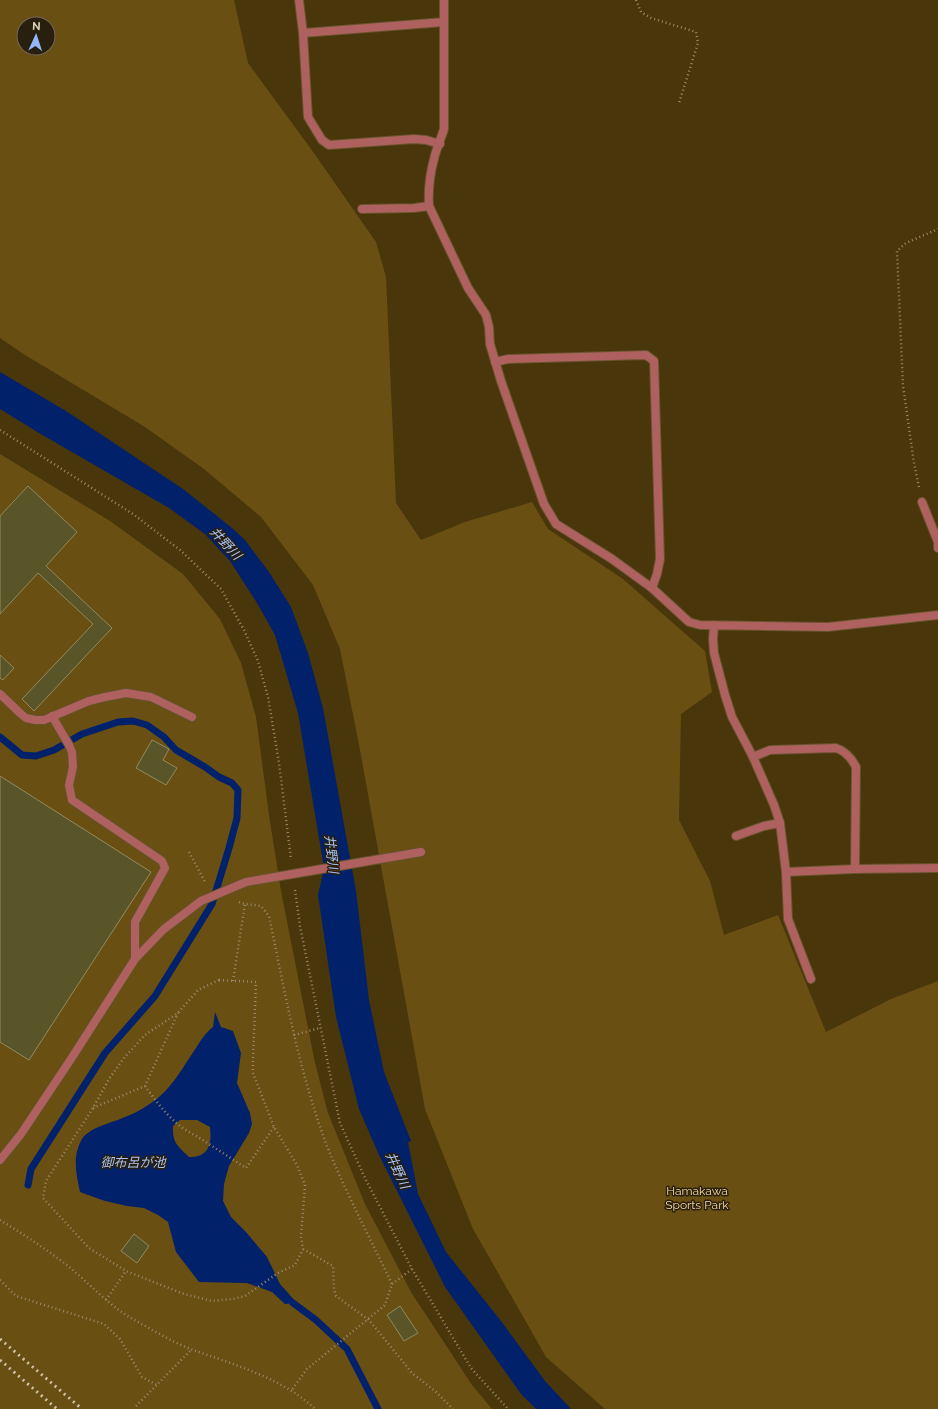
<svg xmlns="http://www.w3.org/2000/svg" width="938" height="1409" font-family="Raleway,'Noto Sans JP',sans-serif">
<style>
.green{fill:#6a4f13;fill-rule:evenodd}
.water{fill:#01216a;fill-rule:evenodd}
.lines{fill:none;stroke-linecap:round;stroke-linejoin:round}
.stream{stroke:#01216a;stroke-width:7}
.building{fill:#5a5429;stroke:#918b5e}
.lane-casing{stroke:#65532c;stroke-width:10}
.street-casing{stroke:#65532c;stroke-width:10}
.path{stroke:#998a6a;stroke-width:2.5;stroke-dasharray:1 3;stroke-linecap:butt}
.lane{stroke:#ae615e;stroke-width:8}
.street{stroke:#ae615e;stroke-width:8}
.rail{stroke:#cfc2a9;stroke-width:3;stroke-dasharray:2 4;stroke-linecap:butt}
.labels{text-anchor:middle;stroke-width:3;stroke-linejoin:round;paint-order:stroke}
.park-label{font-size:12px;fill:#f8daa3;stroke:#281f0e}
.water-label{font-size:13px;font-style:italic;fill:#a8c3f6;stroke:#281f0e}
</style>
<rect width="100%" height="100%" fill="#4a360b"/>
<!-- green -->
<path class="green" d="M 0,0 L 234,0 L 248,63 L 311,149 L 376,242 L 386,277 L 396,503 L 421,540 L 465,522 L 532,502 L 548,529 L 623,579 L 705,651 L 712,692 L 681,714 L 679,820 L 710,881 L 724,935 L 778,915 L 826,1032 L 891,999 L 938,981 L 938,1409 L 605,1409 L 546,1357 L 473,1229 L 425,1109 L 360,750 L 340,649 L 313,585 L 261,517 L 204,469 L 145,427 L 25,355 L 0,338 ZM 24,24 L 48,24 L 48,48 L 24,48 Z
M 0,454 L 110,521 L 183,574 L 220,619 L 241,663 L 256,717 L 269,815 L 281,891 L 315,1063 L 328,1113 L 365,1204 L 411,1292 L 472,1385 L 492,1409 L 0,1409 Z"/>
<!-- water -->
<path class="water" d="M 0,372 L 66,411 L 183,489 L 232,528 L 244,539 L 269,572 L 291,607 L 308,653 L 323,708 L 356,891 L 369,1000 L 384,1072 L 411,1141 L 408,1142 L 418,1194 L 446,1252 L 501,1321 L 545,1381 L 571,1409 L 536,1409 L 521,1394 L 445,1287 L 379,1155 L 359,1109 L 336,1017 L 318,895 L 324,868 L 298,713 L 275,635 L 257,603 L 230,561 L 205,534 L 169,508 L 39,433 L 0,409 Z
M 215,1012 L 221,1027 L 233,1031 L 241,1053 L 237,1083 L 250,1113 L 252,1124 L 249,1133 L 229,1166 L 224,1184 L 223,1201 L 231,1217 L 246,1232 L 267,1257 L 280,1284 L 297,1303 L 285,1304 L 272,1292 L 247,1283 L 199,1282 L 176,1252 L 168,1222 L 158,1215 L 144,1208 L 127,1206 L 105,1201 L 80,1192 C 76,1173 72,1156 82,1139 C 90,1127 112,1123 125,1117 C 137,1113 149,1105 159,1097 C 174,1084 183,1067 194,1051 C 200,1042 204,1034 213,1027 ZM 180,1120 L 197,1120 L 210,1127 C 212,1144 209,1157 189,1157 C 178,1146 172,1143 173,1126 Z"/>
<g class="lines">
<!-- stream -->
<path class="stream" d="M 0,737 L 22,755 L 36,756 L 54,750 L 82,734 L 118,722 L 133,721 L 147,725 L 164,737 L 176,750 L 205,767 L 219,777 L 232,783 L 238,790 L 237,818 L 229,848 L 212,904 L 155,996 L 105,1053 L 31,1169 L 28,1185
M 293,1303 L 316,1320 L 347,1349 L 378,1409"/>
</g>
<!-- building -->
<path class="building" d="M 28,486 L 77,532 L 46,566 L 112,628 L 34,711 L 22,699 L 93,624 L 38,573 L 0,614 L 0,516 Z
M 0,655 L 14,668 L 3,680 L 0,678 Z
M 152,740 L 169,749 L 163,760 L 177,768 L 166,785 L 136,768 Z
M 0,776 L 151,872 L 29,1060 L 0,1042 Z
M 134,1234 L 149,1246 L 137,1263 L 121,1251 Z
M 400,1306 L 418,1333 L 404,1341 L 387,1315 Z"/>
<g class="lines">
<!-- lane casing -->
<g class="lane-casing">
<path id="lane" d="M 299,0 L 303,33 L 308,117 L 322,140 L 329,145 L 414,139 L 426,140 L 440,144
M 303,33 L 444,22
M 362,209 L 414,208 L 429,206
M 495,362 L 508,359 L 646,355 L 654,361 L 660,559 L 657,574 L 652,588
M 922,502 L 938,542 L 938,548
M 0,694 L 21,714 L 26,718 L 35,720 L 44,720 L 89,701 L 105,697 L 126,693 L 151,697 L 192,717
M 753,757 L 770,750 L 836,748 C 845,751 852,759 856,767 L 855,869
M 736,836 L 764,826 L 780,823
M 786,872 L 855,869 L 938,868
M 135,959 L 164,929 L 201,901 L 246,882 L 421,852
M 0,1160 L 21,1134 L 71,1059 L 135,959 L 135,922 L 165,868 L 162,861 L 72,800 L 69,785 L 73,767 L 72,752 L 69,745 L 52,716"/>
</g>
<!-- street casing -->
<g class="street-casing">
<path id="street" d="M 444,0 L 444,129 C 441,139 436,149 434,159 C 430,174 428,190 429,206 L 468,288 L 486,315 L 489,327 L 490,344 L 501,381 L 544,504 L 556,524 L 612,559 L 652,588 L 689,622 L 700,625 L 828,627 L 938,615
M 714,625 L 713,639 L 714,653 L 725,695 L 732,717 L 753,757 L 774,805 L 780,823 L 786,872 L 788,919 L 811,979"/>
</g>
<!-- path -->
<path class="path" d="M 636,0 L 641,12 L 651,18 L 696,32 L 698,43 L 679,103
M 0,430 L 133,514 L 180,550 L 221,589 L 244,630 L 258,661 L 268,697 L 279,763 L 291,859
M 919,487 L 914,463 L 903,386 L 897,251 L 906,243 L 938,229
M 189,852 L 205,882
M 295,890 L 300,926 L 340,1123 L 364,1176 L 412,1269 L 471,1368 L 508,1409
M 239,902 L 245,904 L 261,906 L 269,916 C 285,993 299,1072 327,1146 C 346,1193 370,1238 392,1284 L 385,1305 L 307,1369 L 291,1391
M 219,980 L 256,982 L 253,1059 L 253,1073 L 274,1127 L 297,1165 L 305,1185 L 301,1236 L 303,1249 L 295,1265 L 278,1273 L 245,1296 L 233,1299 L 212,1301 L 184,1294 L 126,1271 L 89,1248 L 43,1198 L 46,1181 L 93,1108 L 109,1079 L 124,1058 L 145,1035 L 178,1013 L 198,990 Z
M 233,981 L 245,904
M 294,1035 L 320,1028
M 145,1086 C 158,1104 174,1126 195,1135 L 246,1168 L 274,1127
M 93,1108 L 145,1086 L 178,1013
M 0,1220 C 23,1234 46,1249 68,1266 C 89,1283 107,1304 131,1318 C 151,1329 172,1342 193,1350 C 233,1364 284,1379 315,1409
M 303,1249 L 333,1266 L 334,1289 L 336,1296 L 369,1320 L 412,1373 L 435,1391 L 453,1409
M 0,1280 L 16,1296 L 104,1324 L 120,1339 L 142,1377 L 157,1385
M 392,1284 L 412,1269
M 106,1300 L 126,1271
M 136,1406 L 192,1349"/>
<!-- lane -->
<use href="#lane" class="lane"/>
<!-- street -->
<use href="#street" class="street"/>
<!-- rail -->
<path class="rail" d="M 0,1339 L 82,1409
M 0,1360 L 57,1409"/>
</g>
<g class="labels">
<!-- park labels -->
<g class="park-label">
<text x="697" y="1195">Hamakawa<tspan x="697" dy="14">Sports Park</tspan></text>
</g>
<!-- water labels -->
<g class="water-label">
<text transform="translate(226 543) rotate(47)" y="5">井野川</text>
<text transform="translate(332 854) rotate(83)" y="5">井野川</text>
<text x="133" y="1167">御布呂が池</text>
<text transform="translate(398 1170) rotate(65)" y="5">井野川</text>
</g>
</g>
<!-- north arrow -->
<g transform="translate(36 36) rotate(3)"><circle r="19" fill="#281f0e" stroke="#726855"/>
<path d="M0-3L7 15L0 10L-7 15Z" fill="#92b7fd"/>
<text y="-6" font-size="11" font-weight="bold" text-anchor="middle" fill="#e2d6c0">N</text>
</g>
</svg>
